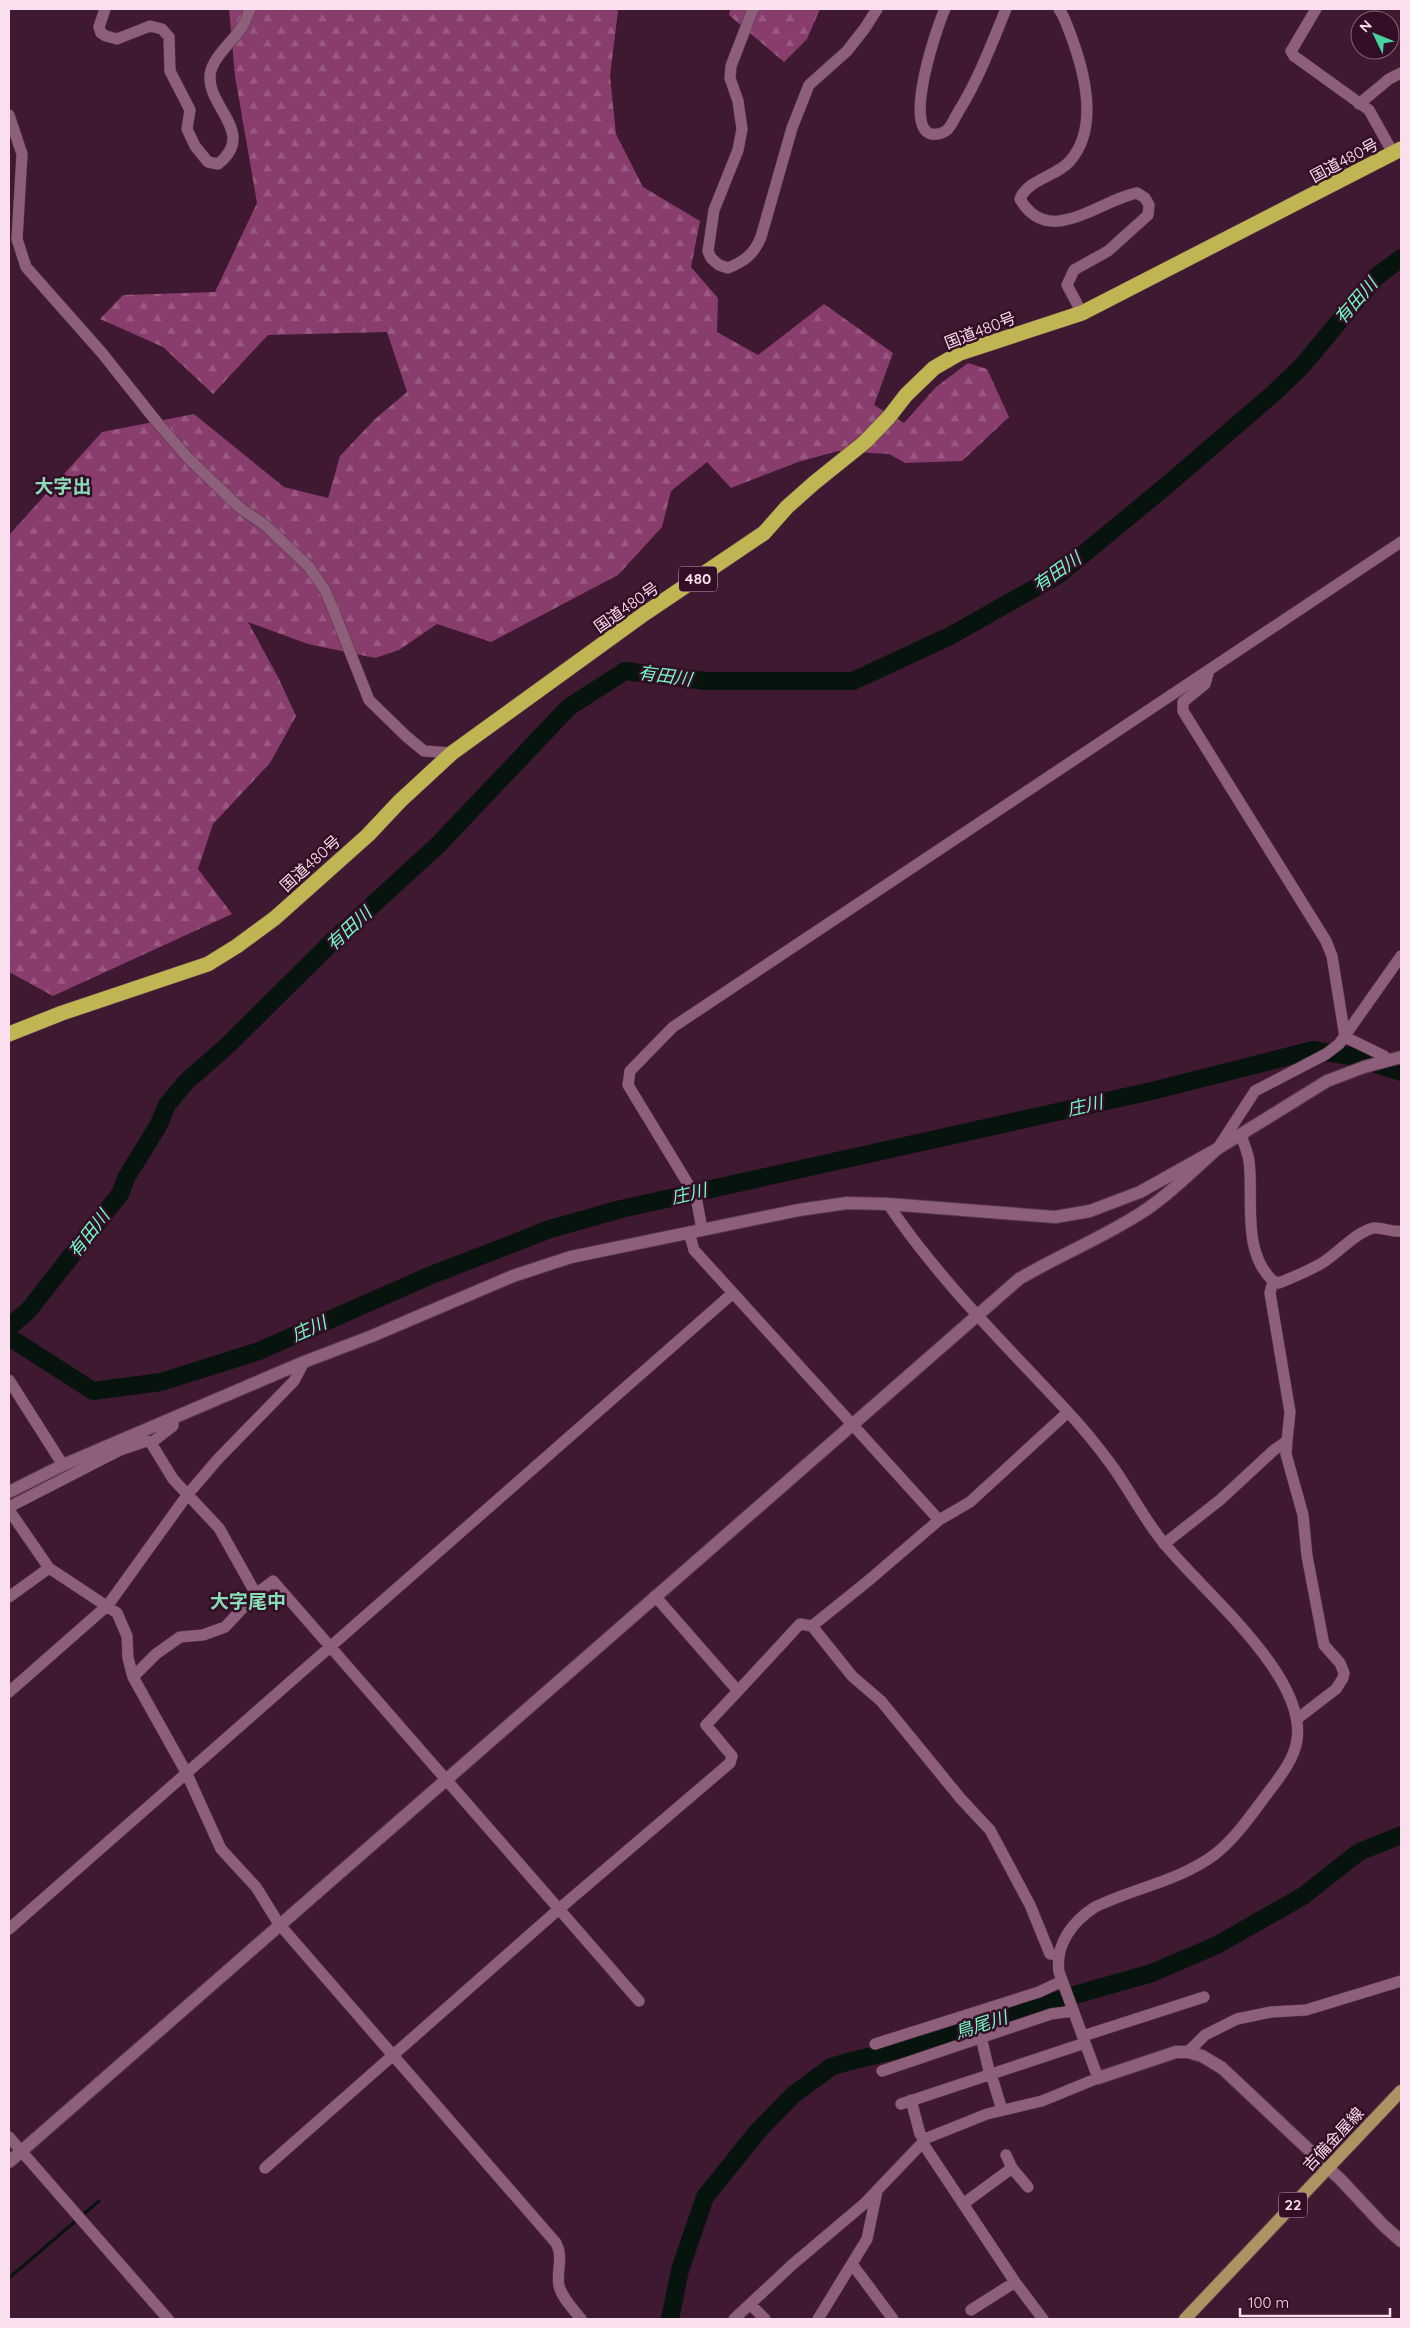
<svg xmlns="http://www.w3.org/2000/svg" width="1410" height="2328" font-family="Quicksand,'Noto Sans JP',sans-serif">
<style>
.forest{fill:url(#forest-firs)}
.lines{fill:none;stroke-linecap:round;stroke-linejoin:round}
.stream{stroke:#07140e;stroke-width:3}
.river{stroke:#07140e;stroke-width:18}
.street-casing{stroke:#57364b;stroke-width:12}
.secondary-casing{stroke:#57364b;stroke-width:14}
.primary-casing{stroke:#57364b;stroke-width:14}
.highway-casing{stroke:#57364b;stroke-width:16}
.street{stroke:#8d5f7a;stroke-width:11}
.secondary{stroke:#8d5f7a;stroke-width:12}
.primary{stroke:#ab9362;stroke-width:12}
.highway{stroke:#bfb552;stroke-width:15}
.labels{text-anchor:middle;stroke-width:5;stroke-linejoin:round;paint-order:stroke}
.shield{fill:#340e27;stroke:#bfa0b2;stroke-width:1}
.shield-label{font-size:15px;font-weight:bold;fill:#fadfee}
.street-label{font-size:16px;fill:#fadfee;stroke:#340e27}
.water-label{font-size:18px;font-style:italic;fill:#6ffdc4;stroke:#340e27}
.quarter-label{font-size:19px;font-weight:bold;fill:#88ddb7;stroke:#340e27}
</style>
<defs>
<pattern id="forest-firs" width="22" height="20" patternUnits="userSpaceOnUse" patternTransform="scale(1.25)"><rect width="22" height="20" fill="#883d6c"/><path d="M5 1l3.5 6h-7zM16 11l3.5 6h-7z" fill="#9a5981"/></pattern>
</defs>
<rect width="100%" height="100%" fill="#3f1831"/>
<!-- forest -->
<path class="forest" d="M 229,9 L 616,9 L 618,11 L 610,76 L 616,134 L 643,187 L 700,221 L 691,267 L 718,298 L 717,332 L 758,355 L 824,304 L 893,353 L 874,405 L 904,423 L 936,387 L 968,363 L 987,369 L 1009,417 L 962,461 L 905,463 L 889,454 L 838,451 L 798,462 L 731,488 L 707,462 L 671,491 L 662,527 L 618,575 L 491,642 L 437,624 L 399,650 L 375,658 L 308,644 L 248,622 L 279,679 L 296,716 L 270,763 L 213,824 L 198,869 L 232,914 L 53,996 L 9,972 L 9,535 L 102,432 L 194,414 L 284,487 L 328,498 L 340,456 L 374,420 L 407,392 L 387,332 L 268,335 L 213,394 L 163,347 L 100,319 L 123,295 L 215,292 L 257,203 L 235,76 Z
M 730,9 L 820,9 L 807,39 L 784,62 L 729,15 Z"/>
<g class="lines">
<!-- stream -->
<path class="stream" d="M 9,2278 L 99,2201"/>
<!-- river -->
<path class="river" d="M 9,1327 L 28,1311 L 120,1194 L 126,1178 L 158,1126 L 167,1105 L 186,1082 L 228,1045 L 333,941 L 437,846 L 569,707 L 625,671 L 705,681 L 853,681 L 950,636 L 1058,575 L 1166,486 L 1274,393 L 1302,366 L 1376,277 L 1401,258
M 9,1337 L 93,1391 L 161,1382 L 259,1351 L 429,1276 L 550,1229 L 621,1209 L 1156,1090 L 1313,1050 L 1350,1056 L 1401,1072
M 670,2319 L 680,2270 L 705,2197 L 758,2131 L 793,2095 L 831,2067 L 847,2062 L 934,2041 L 1078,1994 L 1152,1973 L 1217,1945 L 1303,1896 L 1359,1852 L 1401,1835"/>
<!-- street casing -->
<g class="street-casing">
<path id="street" d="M 105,9 L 99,27 L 101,33 L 106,36 L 117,39 L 150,26 L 162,29 L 169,37 L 170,71 L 190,110 L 187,129 L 195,146 L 208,162 L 218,164 C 256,134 210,109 210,78 C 209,61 231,43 240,30 C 245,24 247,16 250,9
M 753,9 L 731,66 L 730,78 L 738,101 L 742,129 L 738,150 L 714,210 L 708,251 L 711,258 L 719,265 L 728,268 C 745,261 754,254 761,237 L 792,128 L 809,85 L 847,51 L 865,28 L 877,9
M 945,9 C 937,26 903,127 931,134 C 937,135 944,133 948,129 C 953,123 956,115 960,109 C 979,78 992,43 1006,9
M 1059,9 C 1064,16 1067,25 1070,33 C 1084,70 1100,127 1070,161 C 1056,177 1028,179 1020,199 C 1049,249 1099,200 1137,193 L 1145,198 L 1149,205 L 1148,215 L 1108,251 L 1074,270 L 1067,285 L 1082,313
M 1316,9 L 1293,48 L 1291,51 L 1294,56 L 1369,110 L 1393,153
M 1359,104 L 1389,79 L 1401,73
M 9,115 L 22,154 L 17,239 L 26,267 L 102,353 L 156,421 L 188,458 L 240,508 L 265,525 L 309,567 L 325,590 L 335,614 L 369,700 L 407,737 L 424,751 L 452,753
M 1209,670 L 1205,684 L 1183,702 L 1183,711 L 1326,941 L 1332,956 L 1345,1037 L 1384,1056 L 1388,1060
M 1218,1148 L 1255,1091 L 1326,1054 L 1339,1044 L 1401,956
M 702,1229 L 696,1197 L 628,1085 L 630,1071 L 673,1027 L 1401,542
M 689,1232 L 694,1250 L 939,1520
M 1273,1281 L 1279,1283 C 1293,1277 1309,1271 1322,1263 C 1337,1254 1357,1231 1374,1228 C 1384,1227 1392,1233 1401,1231
M 9,1380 L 63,1465
M 1287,1441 L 1286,1454 L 1303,1515 L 1307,1556 L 1324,1645 L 1340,1663 L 1344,1673 L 1343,1678 L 1336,1689 L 1297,1719
M 9,1507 L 120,1450 L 147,1441 L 151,1443
M 9,1510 L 49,1568 L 117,1613 L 127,1636 L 128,1658 L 133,1677 L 186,1772 L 221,1849 L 256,1887 L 279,1924 L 556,2243 C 564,2258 556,2270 559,2286 C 562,2298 574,2310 581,2319
M 1164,1544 L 1220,1500 L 1274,1450 L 1287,1441 L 1290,1412 L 1270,1293 L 1273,1281 C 1241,1251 1254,1199 1249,1161 C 1248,1152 1243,1143 1241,1134
M 256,1594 L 273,1581 L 639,2001
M 655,1596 L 738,1691 L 800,1624 L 812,1626 L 852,1676 L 881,1701 L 961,1799 L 990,1830 L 1030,1905 L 1050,1954 L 1058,1955
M 9,1597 L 49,1568
M 812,1626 L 868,1581 L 939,1520 L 970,1502 L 1068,1412
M 133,1677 L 156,1654 L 180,1637 L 203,1635 L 225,1627 L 256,1594 L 219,1528 L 173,1479 L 151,1443 L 173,1426 L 173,1419
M 9,1692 L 108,1605 L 188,1494 L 218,1459 L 294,1381 L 304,1362
M 9,1929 L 733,1293
M 1083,2036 L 1204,1997
M 981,2037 L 990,2075
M 875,2044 L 1039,1992 L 1062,1981
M 1188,2052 L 1205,2035 L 1237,2019 L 1271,2012 L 1306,2010 L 1401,1981
M 882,2071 L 1051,2014 L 1073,2011
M 991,2074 L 1002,2110
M 911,2100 L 920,2134 L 925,2140
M 901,2104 L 1085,2043
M 9,2137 L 168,2319
M 922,2142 L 1015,2282 L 1043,2319
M 1006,2155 L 1012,2168 L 1028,2187
M 265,2168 L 559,1909 L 730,1763 L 732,1756 L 706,1725 L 738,1691
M 963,2204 L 1012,2168
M 852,2264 L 893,2319
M 750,2304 L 765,2319
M 971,2310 L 1015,2282
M 734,2319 L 793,2264 L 864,2204 L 927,2138 L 987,2114 L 1042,2101 L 1098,2078 L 1059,1972 C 1055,1944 1073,1921 1095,1907 C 1134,1888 1179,1881 1214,1855 C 1235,1839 1251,1815 1267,1794 C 1279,1778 1294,1760 1297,1740 C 1307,1675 1201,1590 1163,1542 C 1144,1519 1130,1491 1113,1467 C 1099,1448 1083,1428 1067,1411 C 1005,1344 939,1280 888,1204
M 818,2319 L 867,2239 L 877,2191"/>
</g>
<!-- secondary casing -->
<g class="secondary-casing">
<path id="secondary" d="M 9,1492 L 63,1465 L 304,1362 L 372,1336 L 513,1276 L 571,1257 L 799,1210 L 847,1203 L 888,1204 L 1055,1217 L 1090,1211 L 1140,1192 L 1217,1149 L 1327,1081 L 1364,1067 L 1401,1057
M 1098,2078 L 1176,2052 L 1188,2052 L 1202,2056 L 1222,2068 L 1341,2180 L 1383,2225 L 1401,2241
M 9,2162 L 1019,1279 C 1056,1257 1095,1241 1131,1219 C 1163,1201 1190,1173 1217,1149"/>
</g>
<!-- primary casing -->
<g class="primary-casing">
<path id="primary" d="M 1185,2319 L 1401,2091"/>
</g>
<!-- highway casing -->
<g class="highway-casing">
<path id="highway" d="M 9,1034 L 62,1013 L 208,964 L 237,946 L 275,918 L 368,835 L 400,801 L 452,753 L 644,614 L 764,533 L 787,507 L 814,483 L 865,442 L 889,417 L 906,395 L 934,368 L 960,353 L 1082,313 L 1401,149"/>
</g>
<!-- street -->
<use href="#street" class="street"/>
<!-- secondary -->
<use href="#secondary" class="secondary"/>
<!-- primary -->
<use href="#primary" class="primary"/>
<!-- highway -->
<use href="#highway" class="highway"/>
</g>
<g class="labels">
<!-- shield labels -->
<g class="shield">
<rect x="679" y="566.5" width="38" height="25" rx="4"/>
<rect x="1279" y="2192.5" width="28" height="25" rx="4"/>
</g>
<g class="shield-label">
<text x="698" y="584">480</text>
<text x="1293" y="2210">22</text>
</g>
<!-- street labels -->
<g class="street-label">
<text transform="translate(1344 160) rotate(-28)" y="6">国道480号</text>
<text transform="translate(980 330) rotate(-21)" y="6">国道480号</text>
<text transform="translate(626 607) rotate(-35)" y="6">国道480号</text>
<text transform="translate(310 863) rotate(-42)" y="6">国道480号</text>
<text transform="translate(1333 2139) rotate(-47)" y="6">吉備金屋線</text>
</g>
<!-- water labels -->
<g class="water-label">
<text transform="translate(1356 301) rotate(-49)" y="6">有田川</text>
<text transform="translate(1057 572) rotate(-35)" y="6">有田川</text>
<text transform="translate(665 676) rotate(8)" y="6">有田川</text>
<text transform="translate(349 929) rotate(-43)" y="6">有田川</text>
<text transform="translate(1085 1106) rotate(-13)" y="6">庄川</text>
<text transform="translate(689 1194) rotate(-13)" y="6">庄川</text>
<text transform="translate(89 1234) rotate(-52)" y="6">有田川</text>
<text transform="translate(309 1329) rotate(-24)" y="6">庄川</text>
<text transform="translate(981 2025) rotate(-18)" y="6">鳥尾川</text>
</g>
<!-- quarter labels -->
<g class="quarter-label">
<text x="63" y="493">大字出</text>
<text x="248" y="1608">大字尾中</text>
</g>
</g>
<!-- border -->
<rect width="1410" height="2328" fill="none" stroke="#fadfee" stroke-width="20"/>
<!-- north arrow -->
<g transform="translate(1375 35) rotate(313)"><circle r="24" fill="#340e27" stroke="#836277"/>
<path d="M0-4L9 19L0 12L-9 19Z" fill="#46d49e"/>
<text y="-8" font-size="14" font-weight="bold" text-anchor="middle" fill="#fadfee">N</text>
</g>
<!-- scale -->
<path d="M1240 2308v8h150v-8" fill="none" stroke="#fadfee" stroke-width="2.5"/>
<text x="1248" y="2308" font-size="15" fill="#fadfee" stroke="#340e27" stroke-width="4" paint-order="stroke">100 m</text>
</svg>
